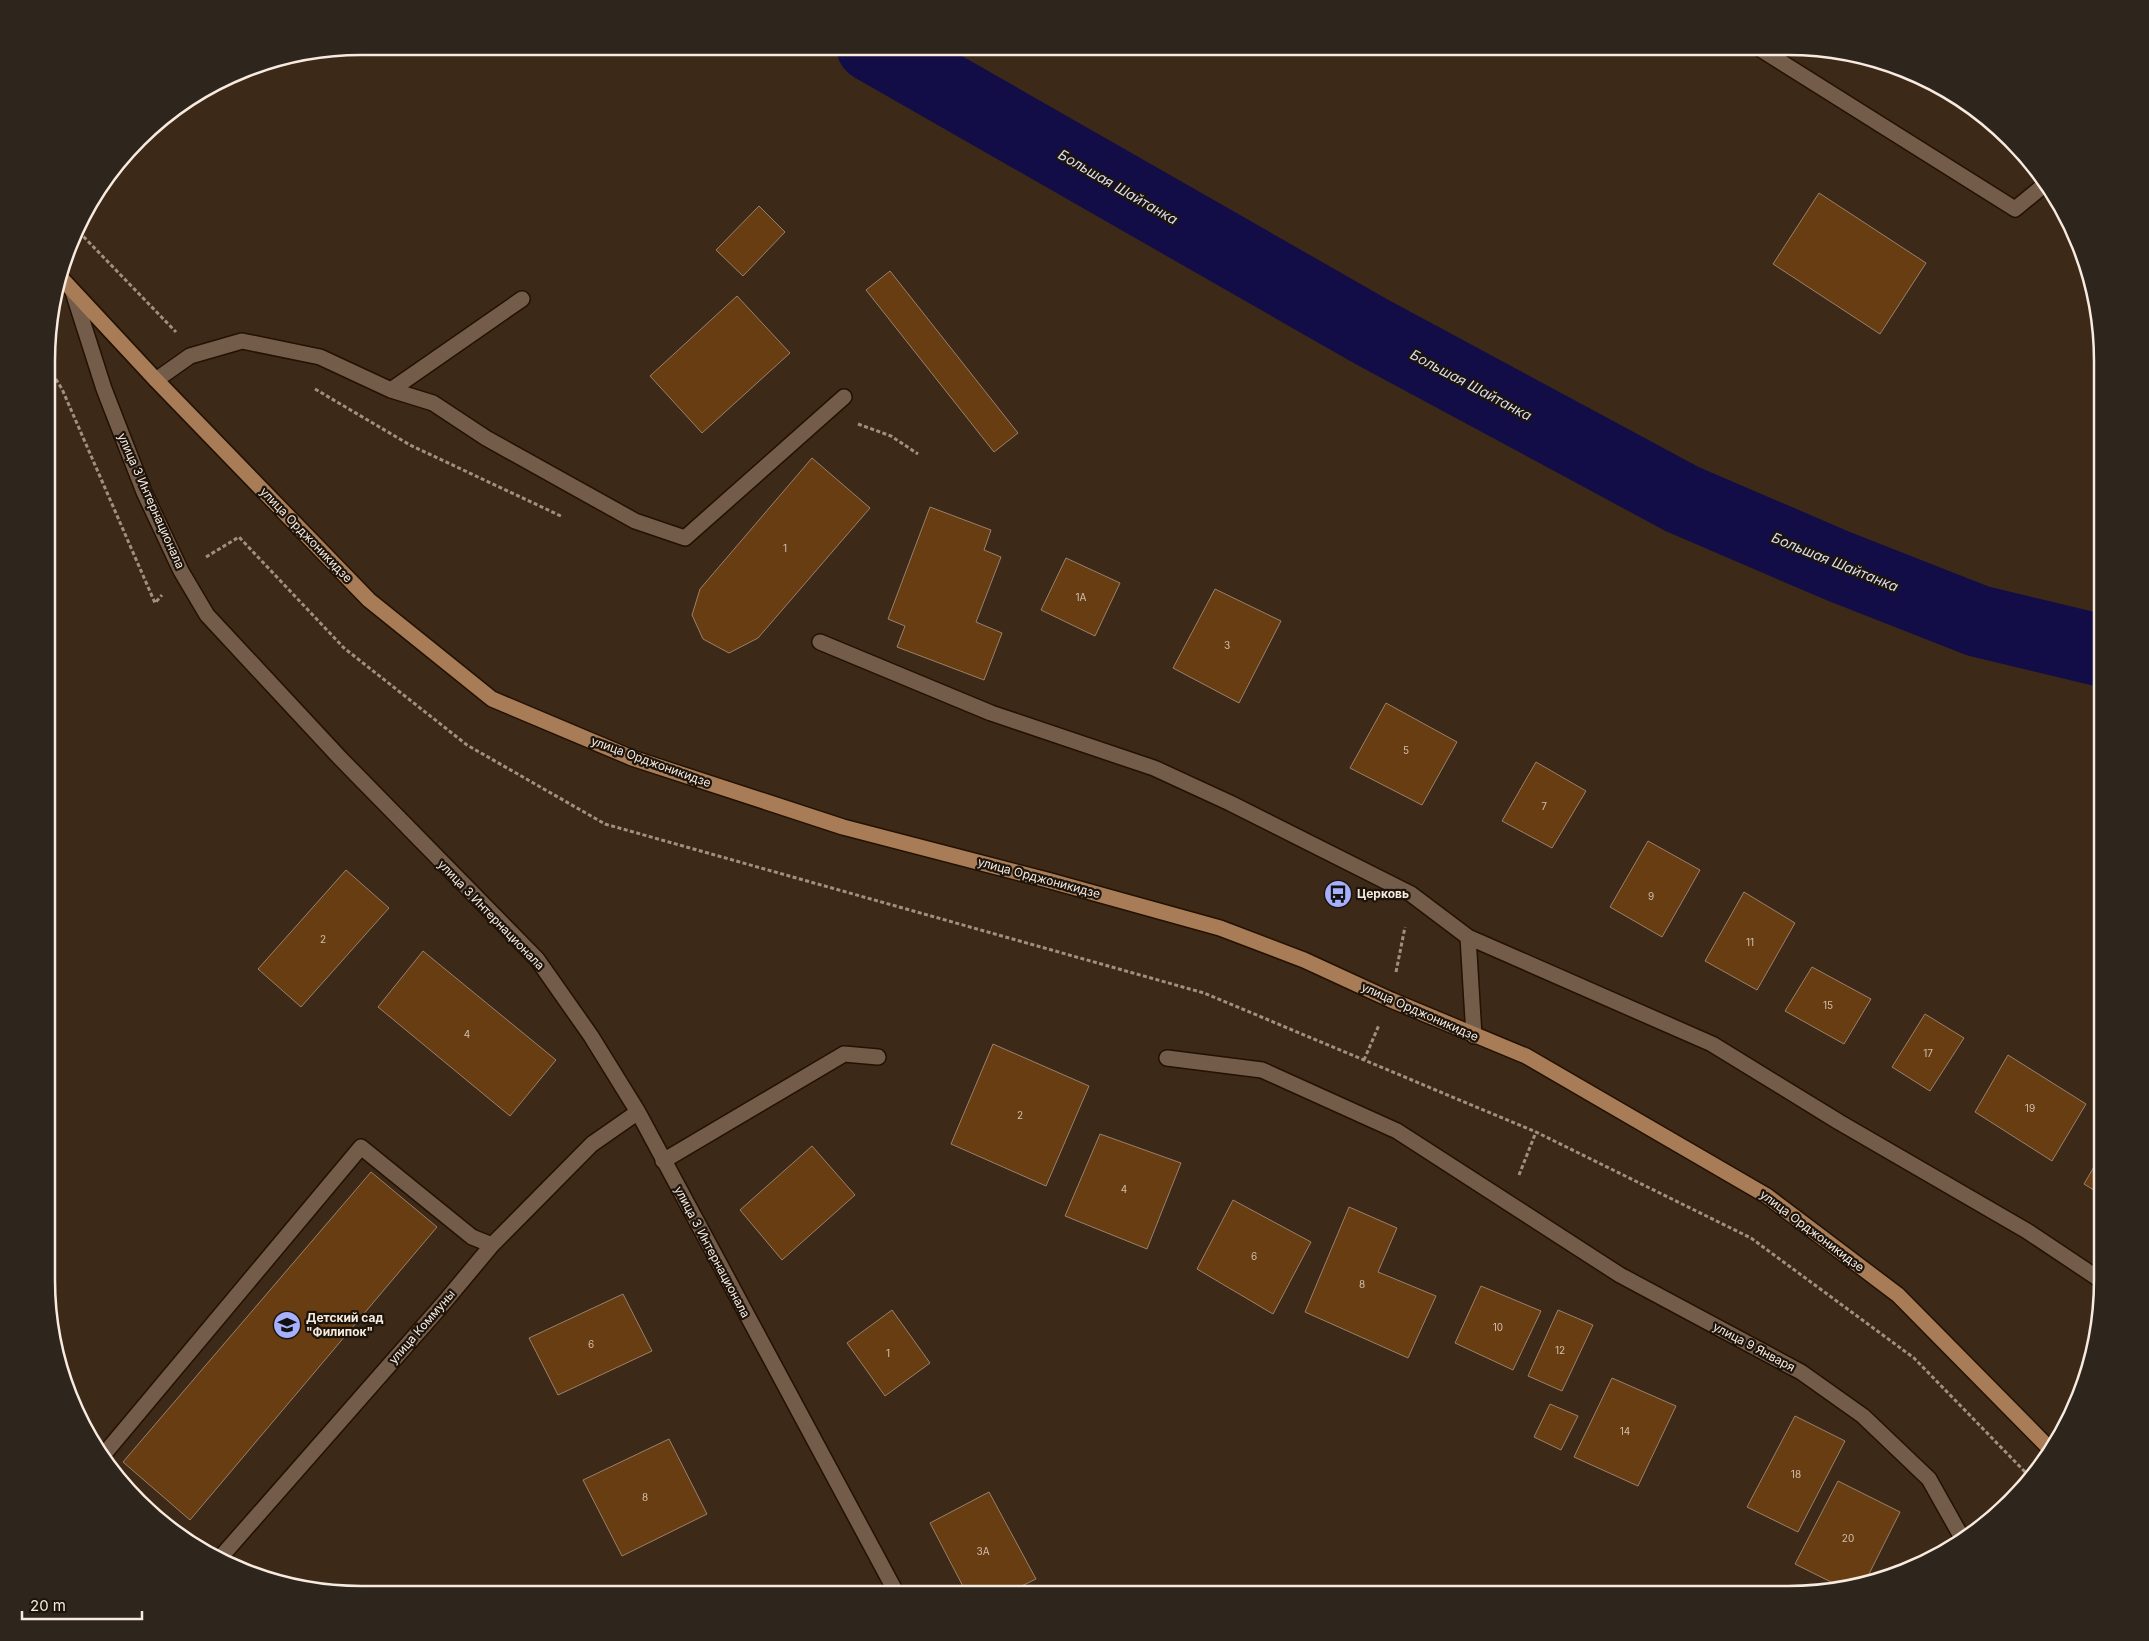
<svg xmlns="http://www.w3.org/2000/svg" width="2149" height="1641" font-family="Inter,sans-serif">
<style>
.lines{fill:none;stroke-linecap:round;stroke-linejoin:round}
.river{stroke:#130d47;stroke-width:72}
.building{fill:#683d12;stroke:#99816d}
.minor-casing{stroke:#231102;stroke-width:18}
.major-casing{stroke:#231102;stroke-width:18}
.path{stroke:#a19082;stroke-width:3;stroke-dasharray:4 2.5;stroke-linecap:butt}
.minor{stroke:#735c49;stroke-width:15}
.major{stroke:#a77c57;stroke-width:15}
.labels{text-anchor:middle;stroke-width:4.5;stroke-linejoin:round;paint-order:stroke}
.number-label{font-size:10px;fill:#d3bfac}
.street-label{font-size:12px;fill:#f7eadf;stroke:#1d140c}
.poi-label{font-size:12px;font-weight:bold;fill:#f7eadf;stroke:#1d140c;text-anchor:start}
.water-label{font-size:14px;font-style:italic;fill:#d8dcef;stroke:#1d140c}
.rim{fill:none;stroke:#f7eadf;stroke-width:2.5}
</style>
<rect width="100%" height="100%" fill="#3d2917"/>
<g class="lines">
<!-- river -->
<path class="river" d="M 872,46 L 1372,332 L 1682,499 L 1838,566 L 1978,621 L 2103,651"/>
</g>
<!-- building -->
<path class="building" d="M 1819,193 L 1926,263 L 1880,334 L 1773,264 Z
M 759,206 L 785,232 L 743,276 L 716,250 Z
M 890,271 L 1018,433 L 994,452 L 866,290 Z
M 737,296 L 790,353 L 702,433 L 650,376 Z
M 812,458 L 870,508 L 758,638 L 729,653 L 703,639 L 692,615 L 700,589 Z
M 930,507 L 991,530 L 984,550 L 1001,557 L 976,622 L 1002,633 L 984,680 L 897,647 L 905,626 L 888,619 Z
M 1066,558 L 1120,583 L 1095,636 L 1041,610 Z
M 1215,589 L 1281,621 L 1239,703 L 1173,668 Z
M 1386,703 L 1457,742 L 1422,805 L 1350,768 Z
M 1536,762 L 1586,791 L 1552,848 L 1502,821 Z
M 1648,841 L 1700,870 L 1662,937 L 1610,907 Z
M 346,870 L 389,908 L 301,1007 L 258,969 Z
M 1744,892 L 1795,923 L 1757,990 L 1705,961 Z
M 423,951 L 556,1060 L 510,1116 L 378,1007 Z
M 1812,967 L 1871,999 L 1844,1044 L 1785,1011 Z
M 1925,1014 L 1964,1038 L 1930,1091 L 1892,1067 Z
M 993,1044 L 1089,1086 L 1046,1186 L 951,1144 Z
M 2008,1055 L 2086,1104 L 2052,1161 L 1975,1112 Z
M 1100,1134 L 1181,1163 L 1147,1249 L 1065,1216 Z
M 812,1146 L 855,1195 L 782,1260 L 740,1210 Z
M 2102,1153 L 2102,1195 L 2084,1184 Z
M 371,1172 L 437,1227 L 190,1520 L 123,1462 Z
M 1233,1200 L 1311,1242 L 1273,1314 L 1197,1269 Z
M 1349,1207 L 1397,1228 L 1378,1272 L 1436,1296 L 1408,1358 L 1305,1312 Z
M 1481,1286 L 1541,1311 L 1513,1370 L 1455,1343 Z
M 623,1294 L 652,1351 L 558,1395 L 529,1338 Z
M 892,1310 L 930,1363 L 885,1396 L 847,1343 Z
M 1558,1310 L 1593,1325 L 1562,1391 L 1528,1376 Z
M 1612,1378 L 1676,1406 L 1638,1486 L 1574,1457 Z
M 1550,1404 L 1578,1416 L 1561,1450 L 1534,1437 Z
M 1795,1416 L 1845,1441 L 1798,1532 L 1747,1507 Z
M 669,1439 L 707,1514 L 622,1556 L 583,1480 Z
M 1838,1481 L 1900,1512 L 1864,1584 L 1845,1589 L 1795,1564 Z
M 989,1492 L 1036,1579 L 1005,1594 L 967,1594 L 930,1523 Z"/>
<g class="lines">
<!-- minor casing -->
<g class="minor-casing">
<path id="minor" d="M 1757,47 L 2015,209 L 2043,186
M 73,292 L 104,389 L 144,492 L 181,571 L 207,615 L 341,759 L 537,959 L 591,1036 L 638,1112 L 897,1594
M 156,380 L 190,356 L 242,341 L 320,357 L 391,390 L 433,403 L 486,438 L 635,521 L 685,538 L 844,397
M 391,390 L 522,299
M 820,642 L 991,713 L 1154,768 L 1230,803 L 1411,894 L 1468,937 L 1474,1036
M 1468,937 L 1712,1044 L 1839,1122 L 2027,1231 L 2102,1281
M 1167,1058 L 1262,1070 L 1397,1131 L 1620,1275 L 1801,1372 L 1863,1416 L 1929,1479 L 1961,1536
M 663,1161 L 844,1054 L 878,1057
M 105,1453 L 361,1147 L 472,1237 L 492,1245
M 151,1514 L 159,1520
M 220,1558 L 442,1305 L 492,1245 L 592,1144 L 638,1112"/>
</g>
<!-- major casing -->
<g class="major-casing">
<path id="major" d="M 63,280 L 156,380 L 369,600 L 492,699 L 632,758 L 843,827 L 1047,880 L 1220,928 L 1304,960 L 1391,1000 L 1526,1056 L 1767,1196 L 1898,1295 L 2049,1448"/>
</g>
<!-- path -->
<path class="path" d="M 79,232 L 176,332
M 49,368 L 62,389 L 155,603 L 162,595
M 315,389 L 410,445 L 563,517
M 858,424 L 891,436 L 918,454
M 206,557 L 239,537 L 344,648 L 467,745 L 605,824 L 1204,993 L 1536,1132 L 1751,1238 L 1914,1358 L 2031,1478
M 1396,972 L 1405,927
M 1364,1060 L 1379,1025
M 1519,1175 L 1536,1132"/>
<!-- minor -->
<use href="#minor" class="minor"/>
<!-- major -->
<use href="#major" class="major"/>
</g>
<!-- icons -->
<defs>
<g id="bus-disc" transform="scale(1.4375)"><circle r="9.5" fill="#a7b0fc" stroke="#1d140c"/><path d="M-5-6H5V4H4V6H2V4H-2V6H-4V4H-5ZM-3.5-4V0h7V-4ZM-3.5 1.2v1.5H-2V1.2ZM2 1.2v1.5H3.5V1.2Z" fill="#111"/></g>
<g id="school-disc" transform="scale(1.4375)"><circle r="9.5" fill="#a7b0fc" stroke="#1d140c"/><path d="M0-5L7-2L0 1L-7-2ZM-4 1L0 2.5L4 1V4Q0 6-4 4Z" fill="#111"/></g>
</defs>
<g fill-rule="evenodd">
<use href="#bus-disc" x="1338" y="894"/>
<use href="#school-disc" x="287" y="1325"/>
</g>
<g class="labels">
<!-- number labels -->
<g class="number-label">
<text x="785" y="552">1</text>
<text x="1081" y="601">1А</text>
<text x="1227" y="649">3</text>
<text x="1406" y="754">5</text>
<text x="1544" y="810">7</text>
<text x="1651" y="900">9</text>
<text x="323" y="943">2</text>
<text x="1750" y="946">11</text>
<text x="1828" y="1009">15</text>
<text x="467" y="1038">4</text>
<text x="1928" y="1057">17</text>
<text x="2030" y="1112">19</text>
<text x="1020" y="1119">2</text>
<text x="1124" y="1193">4</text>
<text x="1254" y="1260">6</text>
<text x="1362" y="1288">8</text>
<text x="1498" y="1331">10</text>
<text x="591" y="1348">6</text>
<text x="1560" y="1354">12</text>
<text x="888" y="1357">1</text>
<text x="1625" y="1435">14</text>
<text x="1796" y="1478">18</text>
<text x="645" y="1501">8</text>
<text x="1848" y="1542">20</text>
<text x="983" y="1555">3А</text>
</g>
<!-- street labels -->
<g class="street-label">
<text transform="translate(151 501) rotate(66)" y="4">улица 3 Интернационала</text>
<text transform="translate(306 535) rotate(46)" y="4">улица Орджоникидзе</text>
<text transform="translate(651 762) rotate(20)" y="4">улица Орджоникидзе</text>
<text transform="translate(1039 878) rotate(15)" y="4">улица Орджоникидзе</text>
<text transform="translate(491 915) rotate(46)" y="4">улица 3 Интернационала</text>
<text transform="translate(1420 1012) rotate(24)" y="4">улица Орджоникидзе</text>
<text transform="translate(1812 1231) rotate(37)" y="4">улица Орджоникидзе</text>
<text transform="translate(712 1252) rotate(62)" y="4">улица 3 Интернационала</text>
<text transform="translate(422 1327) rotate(-49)" y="4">улица Коммуны</text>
<text transform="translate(1754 1347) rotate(28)" y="4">улица 9 Января</text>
</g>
<!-- poi labels -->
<g class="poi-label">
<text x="1357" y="898">Церковь</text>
<text x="306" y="1322">Детский сад<tspan x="306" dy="14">"Филипок"</tspan></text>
</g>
<!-- water labels -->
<g class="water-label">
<text transform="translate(1118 187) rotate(30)" y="5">Большая Шайтанка</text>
<text transform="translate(1471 385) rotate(28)" y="5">Большая Шайтанка</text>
<text transform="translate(1835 562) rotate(22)" y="5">Большая Шайтанка</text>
</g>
</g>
<!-- crop -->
<path d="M0 0H2149V1641H0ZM361 55H1788A306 306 0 0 1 2094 361V1280A306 306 0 0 1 1788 1586H361A306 306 0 0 1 55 1280V361A306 306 0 0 1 361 55Z" fill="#2e251d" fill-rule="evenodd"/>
<path class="rim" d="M361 55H1788A306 306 0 0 1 2094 361V1280A306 306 0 0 1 1788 1586H361A306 306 0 0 1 55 1280V361A306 306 0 0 1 361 55Z"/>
<!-- scale -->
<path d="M22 1611v8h120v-8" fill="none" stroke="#f7eadf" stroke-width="2.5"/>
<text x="30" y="1611" font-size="15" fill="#f7eadf" stroke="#1d140c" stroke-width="4" paint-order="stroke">20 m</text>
</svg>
